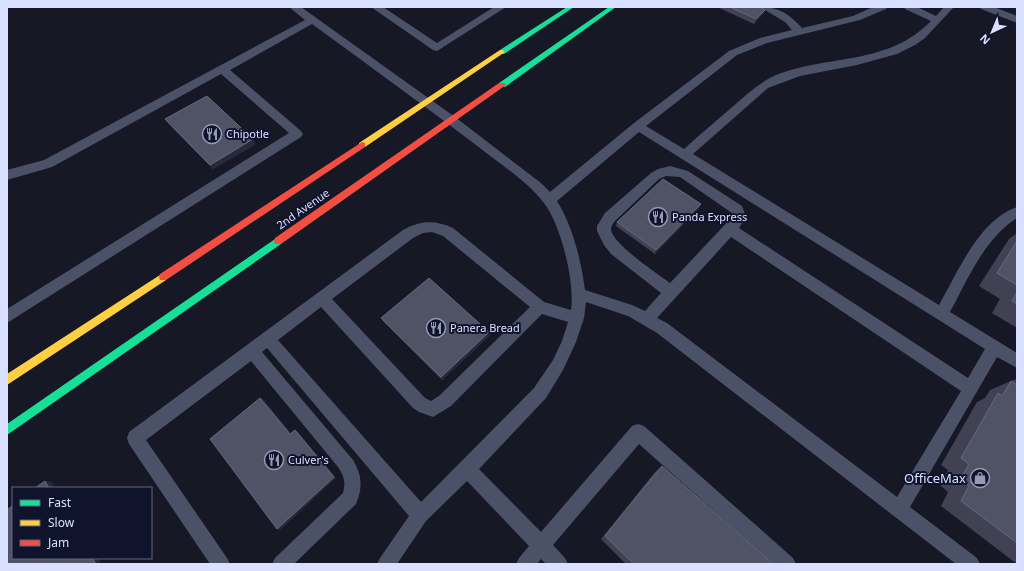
<svg xmlns="http://www.w3.org/2000/svg" width="1024" height="571" font-family="'Noto Sans',sans-serif">
<style>
.lines{fill:none;stroke-linecap:round;stroke-linejoin:round}
.lane{fill:#4b5166;fill-rule:evenodd}
.fast{fill:#16e098;fill-rule:evenodd}
.slow{fill:#ffcf43;fill-rule:evenodd}
.jam{fill:#f24e42;fill-rule:evenodd}
.wall{fill:#404254}
.shaded-wall{fill:#282a3a}
.building{fill:#505366;stroke:#66697e}
.labels{text-anchor:middle;stroke-width:4;stroke-linejoin:round;paint-order:stroke}
.poi-label{font-size:11px;fill:#dae0ff;stroke:#10132c;text-anchor:start}
.street-label{font-size:11px;fill:#dae0ff;stroke:#10132c}
.near-poi-label{font-size:13px;fill:#dae0ff;stroke:#10132c;text-anchor:end}
</style>
<rect width="100%" height="100%" fill="#161826"/>
<g class="lines">
<!-- lane -->
<path class="lane" d="M 289,7 L 301,7 L 455,117 L 541,183 L 550,192 L 634,123 L 729,51 L 760,38 L 792,30 L 785,22 L 760,7 C 779,7 789,14 802,28 L 853,16 L 873,7 L 887,7 L 886,9 L 860,20 L 767,43 L 737,55 L 646,126 L 684,149 C 699,135 715,122 730,109 C 745,96 758,83 776,75 C 830,54 887,66 931,21 L 905,9 L 904,7 L 917,7 L 936,16 L 944,7 L 954,7 L 925,38 L 915,45 L 897,54 L 857,65 L 800,76 L 768,88 L 693,154 L 939,305 C 957,273 980,219 1017,207 L 1017,218 C 984,239 968,279 950,312 L 1017,353 L 1017,368 L 997,357 L 910,507 L 977,558 L 980,564 L 956,564 L 657,333 L 628,316 L 586,302 L 584,318 L 576,342 L 563,370 L 546,398 L 479,469 L 541,532 L 632,426 L 638,424 L 644,426 L 793,558 L 796,564 L 773,564 L 639,444 L 553,545 L 565,558 L 568,564 L 546,564 L 541,559 L 537,564 L 516,564 L 519,558 L 529,546 L 467,481 L 426,521 L 397,564 L 377,564 L 380,558 L 409,516 L 267,348 L 262,352 L 353,460 C 362,475 363,487 356,504 L 294,564 L 272,564 L 275,558 L 343,493 C 346,482 344,476 338,467 L 251,361 L 146,440 L 227,558 L 230,564 L 210,564 L 129,444 L 127,438 L 129,432 L 403,230 C 421,220 435,220 453,228 L 544,302 L 571,310 C 575,282 561,225 544,203 C 527,181 501,165 480,148 C 425,106 368,65 312,24 L 230,70 L 301,131 L 303,134 L 301,137 L 7,323 L 7,309 L 289,133 L 221,74 L 52,167 L 7,180 L 7,170 L 44,160 L 305,20 ZM 639,132 L 985,349 L 968,378 L 739,228 L 746,217 L 742,206 L 688,171 L 670,166 L 658,169 L 651,173 L 605,213 L 597,226 L 597,231 L 604,245 L 611,254 L 661,293 L 645,311 L 632,305 L 585,290 C 581,260 573,227 557,201 ZM 666,176 L 680,177 L 732,213 L 733,216 L 670,283 C 658,274 611,243 611,229 C 611,226 613,223 615,221 L 659,179 ZM 432,232 L 443,236 L 530,307 L 439,396 L 431,401 L 425,398 L 332,299 L 413,238 L 423,233 ZM 731,237 L 961,391 L 897,497 L 667,323 L 657,318 ZM 321,307 L 413,408 L 419,412 L 433,417 L 451,406 L 542,314 L 568,322 L 562,341 L 553,360 L 534,388 L 421,502 L 278,340 Z
M 371,7 L 383,7 L 437,43 L 494,7 L 506,7 L 437,51 L 433,50 Z
M 980,7 L 994,7 L 1017,16 L 1017,23 L 981,9 Z"/>
<!-- fast -->
<path class="fast" d="M 567,7 L 574,7 L 504,54 L 500,54 L 500,50 Z
M 609,7 L 616,7 L 505,87 L 499,87 L 499,83 Z
M 278,237 L 281,238 L 282,241 L 281,244 L 7,435 L 7,424 Z"/>
<!-- slow -->
<path class="slow" d="M 500,50 L 502,50 L 505,52 L 365,147 L 359,147 L 359,143 Z
M 163,273 L 166,274 L 167,277 L 166,280 L 7,385 L 7,374 Z"/>
<!-- jam -->
<path class="jam" d="M 499,83 L 505,83 L 506,85 L 281,244 L 275,244 L 274,241 L 275,238 Z
M 362,142 L 365,143 L 365,147 L 166,280 L 160,280 L 159,277 L 160,274 Z"/>
</g>
<!-- wall -->
<path class="wall" d="M 717,7 L 759,7 L 765,10 L 763,14 L 754,24 Z
M 165,119 L 256,144 L 213,169 L 169,124 Z
M 699,208 L 655,254 L 616,226 L 617,222 Z
M 1017,233 L 1017,328 L 992,313 L 1000,299 L 979,286 L 1009,239 Z
M 381,318 L 489,332 L 490,335 L 442,380 L 383,321 Z
M 1017,379 L 1017,564 L 941,506 L 948,492 L 940,485 L 948,470 L 941,465 L 977,402 L 985,398 L 990,390 L 1011,381 Z
M 662,466 L 773,564 L 626,564 L 601,539 L 655,472 Z"/>
<!-- shaded-wall -->
<path class="shaded-wall" d="M 765,10 L 763,14 L 754,24 L 756,19 Z
M 253,139 L 256,144 L 213,169 L 210,165 Z
M 701,204 L 699,208 L 655,254 L 656,250 Z
M 489,332 L 490,335 L 442,380 L 441,377 Z
M 260,398 L 264,400 L 293,436 L 290,434 Z
M 295,430 L 298,432 L 336,478 L 280,530 L 277,529 Z
M 45,481 L 51,482 L 55,488 L 49,488 Z
M 92,558 L 98,558 L 101,564 L 96,564 Z"/>
<!-- building -->
<path class="building" d="M 730,7 L 759,7 L 765,10 L 756,19 Z
M 207,96 L 253,139 L 210,165 L 165,119 Z
M 663,179 L 701,204 L 656,250 L 617,222 Z
M 1017,241 L 1017,285 L 997,273 Z
M 429,278 L 489,332 L 441,377 L 381,318 Z
M 1017,292 L 1017,304 L 1012,301 Z
M 1011,381 L 1017,385 L 1017,543 L 961,501 L 969,486 L 960,480 L 969,464 L 961,458 L 998,393 L 1002,396 Z
M 260,398 L 290,434 L 295,430 L 334,477 L 277,529 L 210,439 Z
M 662,466 L 773,564 L 634,564 L 605,536 Z
M 45,481 L 49,488 L 35,488 Z
M 13,505 L 13,558 L 92,558 L 96,564 L 7,564 L 7,510 Z"/>
<!-- icons -->
<defs>
<g id="restaurant-ring" transform="scale(1)"><circle r="9.5" fill="#10132c" stroke="#959ab3" stroke-width="1.5"/><path d="M-5-6h1v4h1v-4h1v4h1v-4h1v5L-1.5 .5V6h-2V.5L-5-1ZM5-6V6H3V1.5H1.5Q1.5-4 5-6Z" fill="#959ab3"/></g>
<g id="shop-ring" transform="scale(1)"><circle r="9.5" fill="#10132c" stroke="#959ab3" stroke-width="1.5"/><path d="M-5-2.5h2.3a2.7 3.5 0 0 1 5.4 0H5L5.5 6h-11ZM-1.5-2.5h3a1.5 2.3 0 0 0-3 0Z" fill="#959ab3"/></g>
</defs>
<g fill-rule="evenodd">
<use href="#restaurant-ring" x="212" y="134"/>
<use href="#restaurant-ring" x="658" y="217"/>
<use href="#restaurant-ring" x="436" y="328"/>
<use href="#restaurant-ring" x="274" y="460"/>
<use href="#shop-ring" x="980" y="478"/>
</g>
<g class="labels">
<!-- poi labels -->
<g class="poi-label">
<text x="226" y="138">Chipotle</text>
<text x="672" y="221">Panda Express</text>
<text x="450" y="332">Panera Bread</text>
<text x="288" y="464">Culver's</text>
</g>
<!-- street labels -->
<g class="street-label">
<text transform="translate(303 209) rotate(-35)" y="4">2nd Avenue</text>
</g>
<!-- near-poi labels -->
<g class="near-poi-label">
<text x="966" y="483">OfficeMax</text>
</g>
</g>
<!-- border -->
<rect width="1024" height="571" fill="none" stroke="#dae0ff" stroke-width="16"/>
<!-- legend -->
<rect x="12" y="487" width="140" height="72" fill="#10132c" stroke="#616580"/>
<rect x="20" y="500" width="20" height="6" fill="#16e098" stroke="#616580"/>
<text x="48" y="507" font-size="12" fill="#dae0ff">Fast</text>
<rect x="20" y="520" width="20" height="6" fill="#ffcf43" stroke="#616580"/>
<text x="48" y="527" font-size="12" fill="#dae0ff">Slow</text>
<rect x="20" y="540" width="20" height="6" fill="#f24e42" stroke="#616580"/>
<text x="48" y="547" font-size="12" fill="#dae0ff">Jam</text>
<!-- north arrow -->
<g transform="translate(992 32) rotate(224)" stroke="#10132c" stroke-width="3" paint-order="stroke">
<path d="M0-3L7 15L0 10L-7 15Z" fill="#dae0ff"/>
<text y="-6" font-size="11" font-weight="bold" text-anchor="middle" fill="#dae0ff">N</text>
</g>
</svg>
